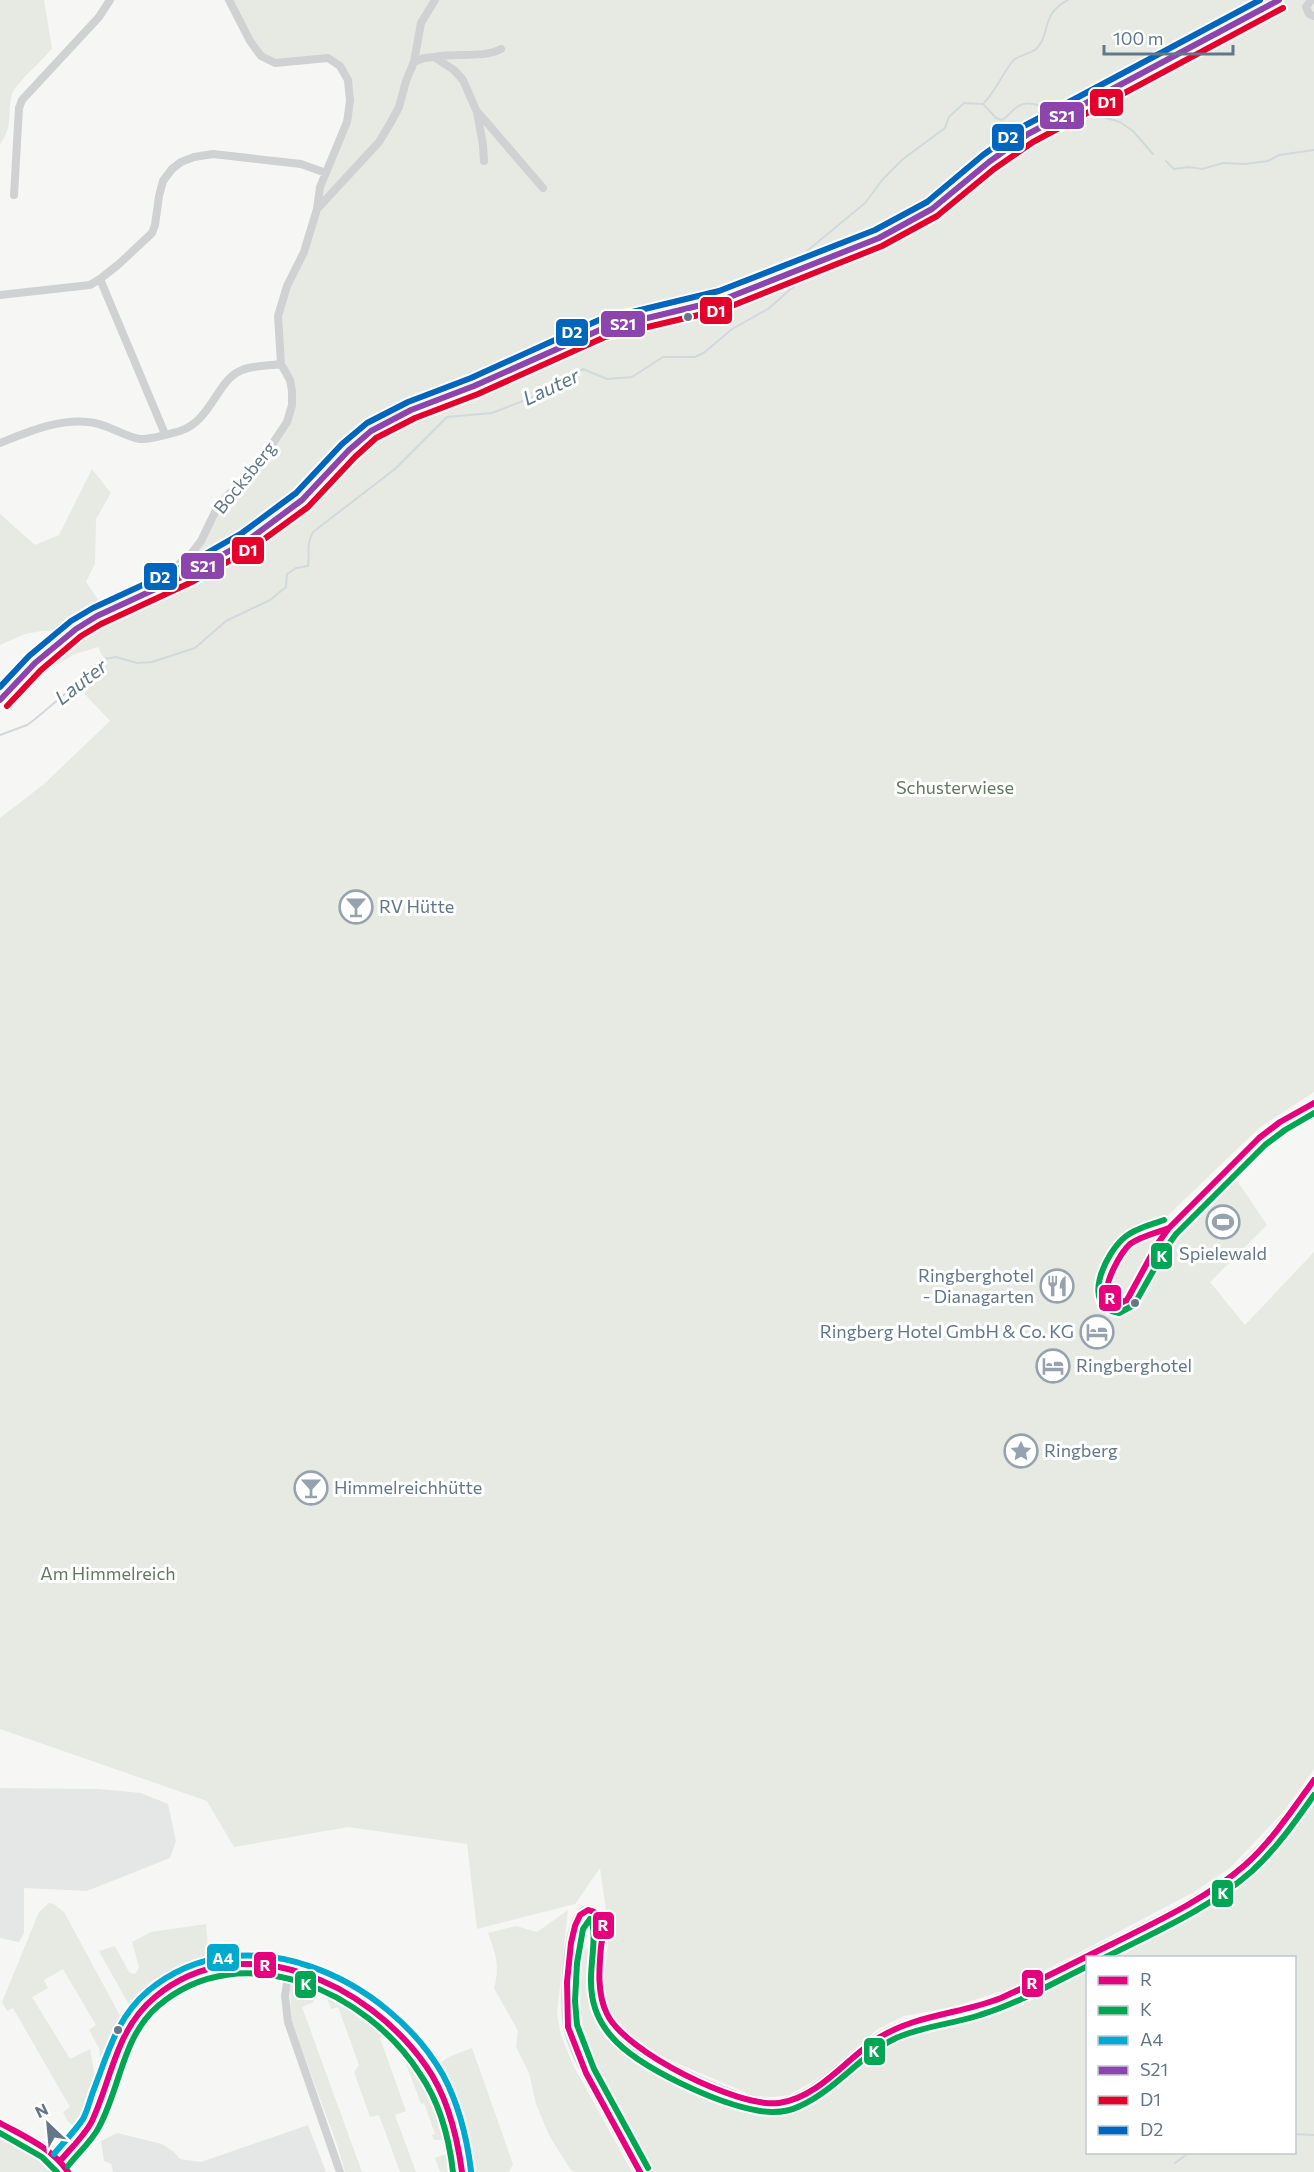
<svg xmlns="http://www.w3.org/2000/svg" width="1314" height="2172" font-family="Commissioner,sans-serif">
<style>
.built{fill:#e5e6e6}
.green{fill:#e6eae3}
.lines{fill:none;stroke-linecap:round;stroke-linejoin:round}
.stream{stroke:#d1d9dc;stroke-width:2}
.minor{stroke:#d0d1d2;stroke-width:8}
.tertiary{stroke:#d0d1d2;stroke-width:9}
.secondary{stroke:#d3d6d8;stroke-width:10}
.bus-1-casing{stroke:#fff;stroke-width:10}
.bus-2-casing{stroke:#fff;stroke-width:10}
.bus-3-casing{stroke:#fff;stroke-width:10}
.bus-4-casing{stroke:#fff;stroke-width:10}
.bus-5-casing{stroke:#fff;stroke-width:10}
.bus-6-casing{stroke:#fff;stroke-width:10}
.bus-1{stroke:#e5007d;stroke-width:6}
.bus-2{stroke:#00a651;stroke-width:6}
.bus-3{stroke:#00a9ce;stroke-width:6}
.bus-4{stroke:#8e44ad;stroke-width:6}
.bus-5{stroke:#e4002b;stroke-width:6}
.bus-6{stroke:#0065bd;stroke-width:6}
.bus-dot{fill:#637788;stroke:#fff;stroke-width:2}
.labels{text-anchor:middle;stroke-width:6;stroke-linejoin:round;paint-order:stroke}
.street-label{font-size:18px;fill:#637788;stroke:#fff}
.park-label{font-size:18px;fill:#64795f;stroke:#fff}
.poi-label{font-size:18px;fill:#637788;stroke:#fff;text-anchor:start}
.water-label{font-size:20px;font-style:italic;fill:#5f7984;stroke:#fff}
.line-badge{stroke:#fff;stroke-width:2}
.badge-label{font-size:16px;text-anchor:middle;font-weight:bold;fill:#fff}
</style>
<rect width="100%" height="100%" fill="#f6f6f5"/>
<!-- built -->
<path class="built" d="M 0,1788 L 99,1789 L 141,1793 L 168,1804 L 176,1841 L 170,1858 L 87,1891 L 24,1888 L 24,1933 L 19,1942 L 0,1938 Z
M 308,2125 L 326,2172 L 113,2172 L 111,2164 L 104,2161 L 101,2141 L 117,2133 L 162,2144 L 174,2152 L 180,2159 L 201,2162 Z"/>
<!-- green -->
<path class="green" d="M 0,0 L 44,0 L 52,48 C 41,63 24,75 14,90 C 5,105 16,124 0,144 Z
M 229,0 L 1314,0 L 1314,1092 L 1259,1128 L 1161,1222 L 1175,1243 L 1234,1176 L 1267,1225 L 1210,1282 L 1245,1325 L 1314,1252 L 1314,1769 L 1284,1811 L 1230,1868 L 1194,1892 L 1044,1971 L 1005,1990 L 953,2007 L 904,2016 L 878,2029 L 819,2078 L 789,2095 L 773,2097 L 754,2096 L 667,2059 L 633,2038 L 616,2021 L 610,2011 L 604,1983 L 609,1931 L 600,1868 L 575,1904 L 477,1929 L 467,1844 L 348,1827 L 234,1847 L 207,1801 L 0,1729 L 0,818 L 44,784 L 110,721 L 80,689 L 87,675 L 105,661 L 98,647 L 73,655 L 49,669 L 35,663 L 76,629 L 149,593 L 191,554 L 216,510 L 261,461 L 292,405 L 278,316 L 298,262 L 320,187 L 346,122 L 348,80 L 328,58 L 275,63 L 261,56 Z
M 92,469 L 111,493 L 96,519 L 95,564 L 86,582 L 99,601 L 53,631 L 41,631 L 25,634 L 0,645 L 0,514 L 35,545 L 59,535 Z
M 1314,1788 L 1314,2172 L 646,2172 L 586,2059 L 575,2032 L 571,2012 L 572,1978 L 579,1956 L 584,1950 L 595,1944 C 593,1968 590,1993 600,2016 C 618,2054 662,2070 698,2086 C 715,2094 734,2104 753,2108 C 765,2110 776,2109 789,2107 C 821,2100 844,2067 870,2049 C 904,2026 944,2025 981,2011 C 1018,1997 1053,1977 1087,1959 L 1088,2152 L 1294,2152 L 1294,1958 L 1091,1957 L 1237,1878 Z
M 49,1903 L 54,1904 L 64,1912 L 123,2021 L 112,2037 L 101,2071 L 99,2048 L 89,2030 L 96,2025 L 63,1969 L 44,1980 L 48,1988 L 32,1997 L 70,2059 L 90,2049 L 94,2072 L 99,2079 L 92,2099 L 78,2128 L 68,2122 L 63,2112 L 70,2107 L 13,2008 L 7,2011 L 2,2002 L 39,1912 Z
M 568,1910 L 557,2014 L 561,2035 L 572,2063 L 632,2172 L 574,2172 L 570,2169 L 549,2135 L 536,2104 L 529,2073 L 516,2047 L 518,2031 L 494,1988 C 500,1967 496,1954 488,1933 L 516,1926 L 537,1932 Z
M 206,1924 L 209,1959 C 175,1969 148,1987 126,2015 L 124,2012 L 129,2005 L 99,1951 L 115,1946 L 129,1972 L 133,1974 L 136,1973 L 139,1967 L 132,1942 L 151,1932 Z
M 296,1982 L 314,1984 L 304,1988 L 307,1996 L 311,1995 L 314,2002 L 302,2007 L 362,2172 L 345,2172 L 337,2144 L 292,2024 L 290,1991 L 292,1984 Z
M 326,1990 L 352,2004 L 383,2028 L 385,2031 L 380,2032 L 382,2037 L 380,2038 L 406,2111 L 395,2115 L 416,2172 L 400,2172 L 379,2115 L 370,2117 L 354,2072 L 359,2065 L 338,2007 L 331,2009 L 325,1993 Z
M 401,2045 C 433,2087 446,2119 455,2172 L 440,2172 L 435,2158 L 449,2153 L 445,2140 L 434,2140 L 432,2135 L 435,2134 L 424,2103 L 421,2104 L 400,2048 Z
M 472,2048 L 513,2164 L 509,2172 L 473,2172 L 465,2125 L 436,2065 L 451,2056 Z
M 0,2135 L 38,2157 L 54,2172 L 0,2172 Z"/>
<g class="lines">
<!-- stream -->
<path class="stream" d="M 983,104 L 996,118 L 1002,120 C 1009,116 1011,111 1017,107 C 1029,99 1043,107 1055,112
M 1069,122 L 1086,112 L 1120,122 L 1133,131 L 1153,154
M 1166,161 L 1174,169 L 1189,167 L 1202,169 L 1223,163 L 1245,164 L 1268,161 L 1279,155 L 1314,150
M 804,263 L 807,251 L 865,203 L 883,179 L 903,159 L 945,128 L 949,117 L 964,103 L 983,104 C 996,91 1001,76 1012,62 C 1017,55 1029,55 1036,49 C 1051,35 1040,14 1068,0
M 0,735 L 27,725 L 34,720 L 79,682 L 84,673 L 104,659 L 116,657 L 137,663 L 152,662 L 195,648 L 226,621 L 270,600 L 286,587 L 287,574 L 296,568 L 308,566 C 310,552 306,545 313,532 L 395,469 L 447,417 L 492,413 L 564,385 L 583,369 L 607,379 L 632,377 L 663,357 L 695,357 L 705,352 L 732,329 L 768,309 L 800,281 L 802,272
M 1294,2134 L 1314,2135
M 1175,2163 L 1190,2152"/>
<!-- minor -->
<path class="minor" d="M 1311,0 L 1306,7 L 1309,14 L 1314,16
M 434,57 C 456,52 481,59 501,49
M 414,62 L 424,58 L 434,57 L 454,70 L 463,80 L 476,110 L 543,188
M 477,112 L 483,145 L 484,161
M 14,195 L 19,108 L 22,100 L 99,17 L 110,0
M 318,208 L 379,142 L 391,122 L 399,107 L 406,81 L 414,62 L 421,23 L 435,0
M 100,279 L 165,434
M 0,295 L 90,285 L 100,279 L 119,264 L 152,233 L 155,225 L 159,196 L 163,181 L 172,169 L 181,162 L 194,157 L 213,154 L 301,164 L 326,173
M 0,443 C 28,432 57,419 88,422 C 107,423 122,436 140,439 C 151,440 169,434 180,431 C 211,421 217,381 240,371 C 252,365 268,366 281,364
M 150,591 L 156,583 L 191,554 L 201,541 L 216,510 L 227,496 L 261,461 L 287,422 L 292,405 L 292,391 L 290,380 L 281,364 L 278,316 L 287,286 L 304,252 L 317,209 L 320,187 L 347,122 L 350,101 L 348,80 L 340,66 L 328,58 L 275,63 L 261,56 L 250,41 L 229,0
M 289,1969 L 285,1996 L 288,2022 L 340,2172
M 0,2123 C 23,2136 55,2148 68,2172
M 61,2160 L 91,2123 L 124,2034 C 136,2012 154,1995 175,1983 C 259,1933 361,1985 417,2054 C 444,2086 458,2130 462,2172"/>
<!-- tertiary -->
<path class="tertiary" d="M 0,700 L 35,663 L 76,629 L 97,616 L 190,573 L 247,541 L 302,500 L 349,450 L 371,431 L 411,410 L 474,386 L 602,329 L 617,324 L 677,312 L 722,300 L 879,238 L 932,209 L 989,162 L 1028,134 L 1279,0"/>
<!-- secondary -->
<path class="secondary" d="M 640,2172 C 627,2148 613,2123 600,2099 C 588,2076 574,2052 568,2027 C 564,2009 565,1911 588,1910 C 595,1910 599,1915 602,1921 C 604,1930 602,1940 601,1949 C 598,1980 597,2008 619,2032 C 643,2058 744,2108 779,2103 C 820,2098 853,2048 892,2030 C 922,2017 956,2015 986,2004 C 1027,1988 1066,1966 1105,1947 C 1153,1923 1206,1900 1246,1864 C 1272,1840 1293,1809 1314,1780"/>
<!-- bus-1 casing -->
<g class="bus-1-casing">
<path id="bus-1" d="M 1169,1228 L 1158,1243 L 1127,1300 L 1118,1304 C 1114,1302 1110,1299 1108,1295 C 1103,1284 1121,1252 1130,1244 C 1141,1236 1156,1233 1169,1228 Z
M 1169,1228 L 1259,1138 L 1280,1122 L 1314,1103
M 0,2123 C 25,2137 52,2148 68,2172
M 61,2160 C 71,2148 85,2135 92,2121 C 112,2078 116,2029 155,1997 C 243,1924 368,1983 426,2066 C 448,2097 457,2135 462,2172
M 640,2172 L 586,2073 L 568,2027 L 567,1982 L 571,1943 L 575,1926 L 580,1915 L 588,1910 C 594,1911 599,1914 602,1920 C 605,1928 602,1939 601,1947 C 599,1969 597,1994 607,2014 C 625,2052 738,2108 779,2103 C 818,2098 846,2059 877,2039 C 913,2015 961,2014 1001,1998 C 1039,1981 1075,1962 1112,1944 C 1158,1921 1206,1899 1245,1865 C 1272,1841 1293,1809 1314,1780"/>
</g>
<!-- bus-2 casing -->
<g class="bus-2-casing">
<path id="bus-2" d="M 1164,1220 C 1151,1225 1136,1228 1125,1237 C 1106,1252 1079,1307 1119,1313 L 1134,1305 L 1166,1248 L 1176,1234 L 1265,1145 L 1285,1130 L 1314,1113
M 1104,1958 C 1155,1932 1209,1909 1252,1871 C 1276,1849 1295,1822 1314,1795
M 0,2133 L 42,2157 L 57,2172
M 68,2166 C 78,2153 92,2141 99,2127 C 121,2086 122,2037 158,2006 C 242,1934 368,1992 420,2074 C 440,2103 449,2137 453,2172
M 648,2168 L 594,2069 L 577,2025 L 575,2001 L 577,1963 L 583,1929 L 590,1919 C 598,1929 590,1967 591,1982 C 591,2002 598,2021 611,2036 C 638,2068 718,2104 760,2111 C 773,2113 788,2112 800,2106 C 836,2090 860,2055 896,2038 C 923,2026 953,2024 980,2015 C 1017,2004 1053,1983 1088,1966"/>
</g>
<!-- bus-3 casing -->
<g class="bus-3-casing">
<path id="bus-3" d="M 54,2154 C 63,2143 75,2131 83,2119 C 88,2110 90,2099 94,2089 C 108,2053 117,2017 148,1991 C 244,1911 388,1978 443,2075 C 459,2105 467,2138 471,2171"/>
</g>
<!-- bus-4 casing -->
<g class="bus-4-casing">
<path id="bus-4" d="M 0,700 L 35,663 L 76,629 L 97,616 L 190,573 L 247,541 L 302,500 L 349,450 L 371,431 L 411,410 L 474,386 L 602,329 L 722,300 L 879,238 L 932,209 L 989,162 L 1028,134 L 1279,0"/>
</g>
<!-- bus-5 casing -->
<g class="bus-5-casing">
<path id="bus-5" d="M 7,706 L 41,670 L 81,636 L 101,624 L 194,581 L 252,548 L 308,507 L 355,457 L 376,438 L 415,418 L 478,394 L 605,337 L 724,309 L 882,246 L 937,216 L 994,169 L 1033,142 L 1283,8"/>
</g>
<!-- bus-6 casing -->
<g class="bus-6-casing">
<path id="bus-6" d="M 0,687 L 29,656 L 71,621 L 93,608 L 186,565 L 242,533 L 296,493 L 342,444 L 367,423 L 408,402 L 471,378 L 599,320 L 719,291 L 875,230 L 927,202 L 983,155 L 1024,126 L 1260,0"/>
</g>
<!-- bus-1 -->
<use href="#bus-1" class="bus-1"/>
<!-- bus-2 -->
<use href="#bus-2" class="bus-2"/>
<!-- bus-3 -->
<use href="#bus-3" class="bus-3"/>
<!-- bus-4 -->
<use href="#bus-4" class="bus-4"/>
<!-- bus-5 -->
<use href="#bus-5" class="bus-5"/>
<!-- bus-6 -->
<use href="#bus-6" class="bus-6"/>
</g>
<!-- icons -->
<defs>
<g id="bar-ring" transform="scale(1.725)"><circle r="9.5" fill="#fff" stroke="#96a3ae" stroke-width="1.5"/><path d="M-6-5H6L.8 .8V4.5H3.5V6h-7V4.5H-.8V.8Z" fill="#96a3ae"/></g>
<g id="stadium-ring" transform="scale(1.725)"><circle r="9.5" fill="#fff" stroke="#96a3ae" stroke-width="1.5"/><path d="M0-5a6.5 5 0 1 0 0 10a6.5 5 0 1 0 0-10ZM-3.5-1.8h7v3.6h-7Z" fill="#96a3ae"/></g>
<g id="restaurant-ring" transform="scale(1.725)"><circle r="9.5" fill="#fff" stroke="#96a3ae" stroke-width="1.5"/><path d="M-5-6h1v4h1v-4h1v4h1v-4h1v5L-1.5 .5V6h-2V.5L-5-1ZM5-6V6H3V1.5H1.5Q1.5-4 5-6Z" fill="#96a3ae"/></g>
<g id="hotel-ring" transform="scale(1.725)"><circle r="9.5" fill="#fff" stroke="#96a3ae" stroke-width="1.5"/><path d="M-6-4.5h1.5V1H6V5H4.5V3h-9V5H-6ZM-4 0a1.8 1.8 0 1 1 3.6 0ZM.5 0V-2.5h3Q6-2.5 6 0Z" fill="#96a3ae"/></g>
<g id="sight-ring" transform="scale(1.725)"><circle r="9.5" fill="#fff" stroke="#96a3ae" stroke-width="1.5"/><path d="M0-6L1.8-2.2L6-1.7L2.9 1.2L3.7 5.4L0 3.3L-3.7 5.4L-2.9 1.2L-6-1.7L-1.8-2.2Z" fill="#96a3ae"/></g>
</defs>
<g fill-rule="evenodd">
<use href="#bar-ring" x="356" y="907"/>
<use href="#stadium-ring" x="1223" y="1222"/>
<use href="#restaurant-ring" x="1057" y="1286"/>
<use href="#hotel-ring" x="1097" y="1332"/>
<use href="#hotel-ring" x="1053" y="1366"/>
<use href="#sight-ring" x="1021" y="1451"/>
<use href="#bar-ring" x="311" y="1488"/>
</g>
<!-- markers -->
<g class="bus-dot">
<circle cx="688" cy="317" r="5"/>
<circle cx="1135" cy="1303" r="5"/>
<circle cx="118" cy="2030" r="5"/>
</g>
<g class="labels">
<!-- street labels -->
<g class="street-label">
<text transform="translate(245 478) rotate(-51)" y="6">Bocksberg</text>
</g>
<!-- park labels -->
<g class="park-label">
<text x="955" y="794">Schusterwiese</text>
<text x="108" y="1580">Am Himmelreich</text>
</g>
<!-- poi labels -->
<g class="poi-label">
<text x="379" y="913">RV Hütte</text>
<text x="1223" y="1260" text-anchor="middle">Spielewald</text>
<text x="1034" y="1282" text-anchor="end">Ringberghotel<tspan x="1034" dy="21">- Dianagarten</tspan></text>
<text x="1074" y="1338" text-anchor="end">Ringberg Hotel GmbH &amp; Co. KG</text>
<text x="1076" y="1372">Ringberghotel</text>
<text x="1044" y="1457">Ringberg</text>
<text x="334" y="1494">Himmelreichhütte</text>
</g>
<!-- water labels -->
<g class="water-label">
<text transform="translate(551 387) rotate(-25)" y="7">Lauter</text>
<text transform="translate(81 682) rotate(-38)" y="7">Lauter</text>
</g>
</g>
<g class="line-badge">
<rect x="1089" y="88" width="35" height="29" rx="6" fill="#e4002b"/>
<rect x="1039" y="101" width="46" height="29" rx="6" fill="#8e44ad"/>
<rect x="991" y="123" width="34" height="29" rx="6" fill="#0065bd"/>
<rect x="699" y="296" width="34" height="29" rx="6" fill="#e4002b"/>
<rect x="600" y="310" width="46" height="28" rx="6" fill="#8e44ad"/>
<rect x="555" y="318" width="34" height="29" rx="6" fill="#0065bd"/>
<rect x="231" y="536" width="34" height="29" rx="6" fill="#e4002b"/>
<rect x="180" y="552" width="45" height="28" rx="6" fill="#8e44ad"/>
<rect x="143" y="562" width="35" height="29" rx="6" fill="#0065bd"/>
<rect x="1150" y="1242" width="23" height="28" rx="6" fill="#00a651"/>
<rect x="1098" y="1284" width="24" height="28" rx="6" fill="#e5007d"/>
<rect x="1211" y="1879" width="23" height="29" rx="6" fill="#00a651"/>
<rect x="592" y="1911" width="23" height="29" rx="6" fill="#e5007d"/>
<rect x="206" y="1943" width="34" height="29" rx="6" fill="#00a9ce"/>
<rect x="253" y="1951" width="24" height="28" rx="6" fill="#e5007d"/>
<rect x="1021" y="1969" width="23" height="29" rx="6" fill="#e5007d"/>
<rect x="294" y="1970" width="23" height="29" rx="6" fill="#00a651"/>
<rect x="863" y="2037" width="23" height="29" rx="6" fill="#00a651"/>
</g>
<g class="badge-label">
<text x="1107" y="108">D1</text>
<text x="1062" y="122">S21</text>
<text x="1008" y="143">D2</text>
<text x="716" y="317">D1</text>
<text x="623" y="330">S21</text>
<text x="572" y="338">D2</text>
<text x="248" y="556">D1</text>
<text x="203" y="572">S21</text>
<text x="160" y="583">D2</text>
<text x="1162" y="1262">K</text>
<text x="1110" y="1304">R</text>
<text x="1223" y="1899">K</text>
<text x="603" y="1931">R</text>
<text x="223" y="1964">A4</text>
<text x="265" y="1971">R</text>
<text x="1032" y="1989">R</text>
<text x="306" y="1990">K</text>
<text x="874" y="2057">K</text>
</g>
<!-- legend -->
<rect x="1086" y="1956" width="210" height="198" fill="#ffffff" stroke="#c1c9cf" stroke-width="1.5"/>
<rect x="1098" y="1976" width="30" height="9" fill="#e5007d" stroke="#c1c9cf" stroke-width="1.5"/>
<text x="1140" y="1986" font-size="18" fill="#637788">R</text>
<rect x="1098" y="2006" width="30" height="9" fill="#00a651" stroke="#c1c9cf" stroke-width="1.5"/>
<text x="1140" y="2016" font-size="18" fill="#637788">K</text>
<rect x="1098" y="2036" width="30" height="9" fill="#00a9ce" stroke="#c1c9cf" stroke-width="1.5"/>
<text x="1140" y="2046" font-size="18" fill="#637788">A4</text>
<rect x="1098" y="2066" width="30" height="9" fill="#8e44ad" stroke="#c1c9cf" stroke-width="1.5"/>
<text x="1140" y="2076" font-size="18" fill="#637788">S21</text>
<rect x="1098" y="2096" width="30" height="9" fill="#e4002b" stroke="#c1c9cf" stroke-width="1.5"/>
<text x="1140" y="2106" font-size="18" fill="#637788">D1</text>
<rect x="1098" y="2126" width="30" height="9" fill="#0065bd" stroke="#c1c9cf" stroke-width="1.5"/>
<text x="1140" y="2136" font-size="18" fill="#637788">D2</text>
<!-- north arrow -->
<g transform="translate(48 2124) rotate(334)" stroke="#ffffff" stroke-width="4.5" paint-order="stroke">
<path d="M0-4.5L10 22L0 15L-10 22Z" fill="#637788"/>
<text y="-9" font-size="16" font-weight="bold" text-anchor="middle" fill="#637788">N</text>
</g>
<!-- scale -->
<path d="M1104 45v9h129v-9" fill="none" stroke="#637788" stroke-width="3"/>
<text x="1113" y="45" font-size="18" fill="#637788" stroke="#ffffff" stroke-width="4.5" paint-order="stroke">100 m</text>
</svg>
